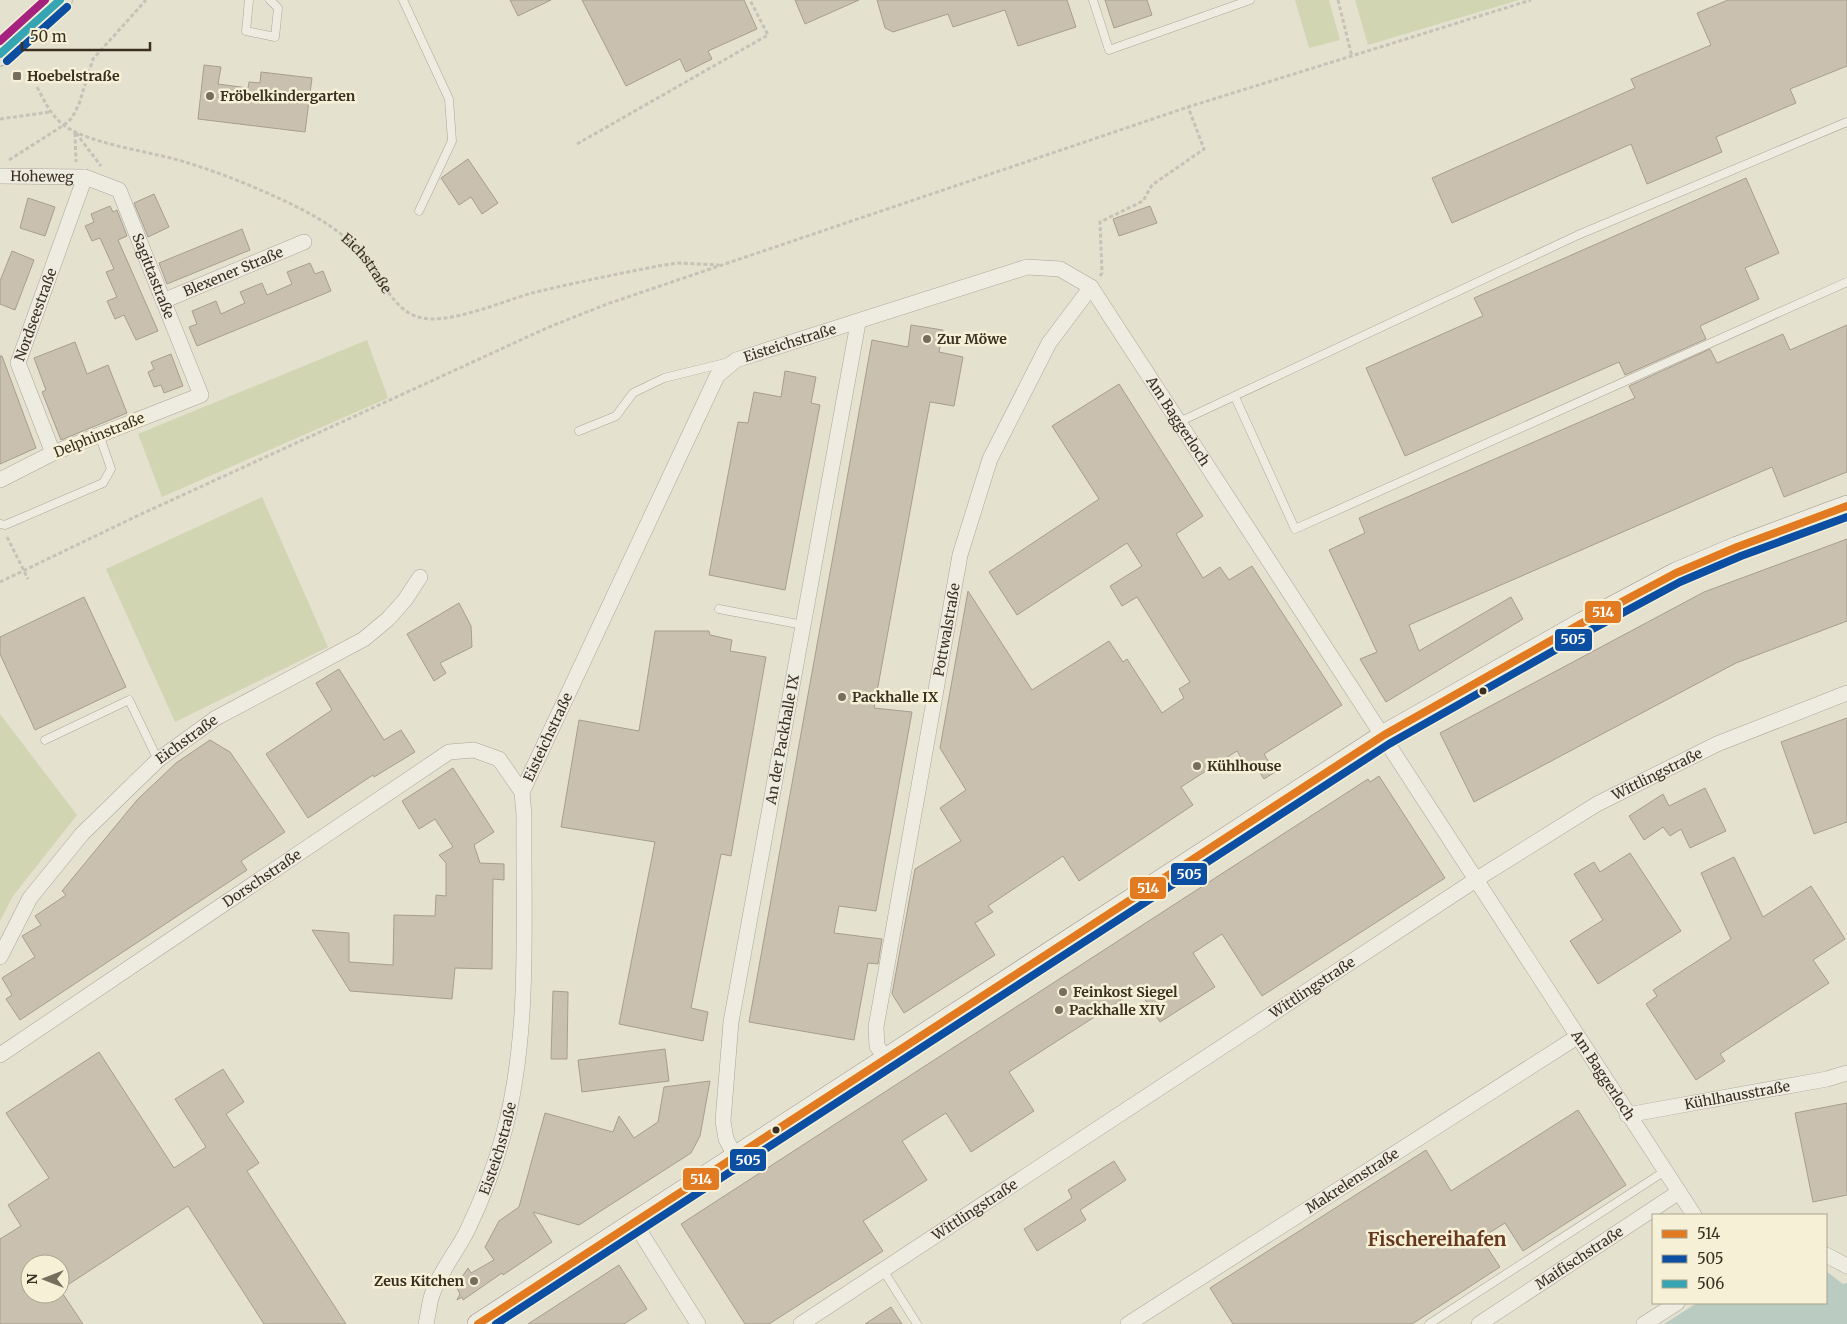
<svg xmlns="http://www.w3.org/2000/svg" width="1847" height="1324" font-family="Merriweather,serif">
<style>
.green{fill:#d1d5b2}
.water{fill:#bacbc2}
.building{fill:#c9c0b0;stroke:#a69d8e}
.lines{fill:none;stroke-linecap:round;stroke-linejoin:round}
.lane-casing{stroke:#aba698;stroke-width:9}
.street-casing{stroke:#aba698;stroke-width:16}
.secondary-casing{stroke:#9a9588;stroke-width:22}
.primary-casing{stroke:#908b7f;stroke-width:25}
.path{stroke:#c6c2b8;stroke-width:3;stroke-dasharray:4 2.5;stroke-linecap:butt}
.lane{stroke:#eeebe1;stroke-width:8}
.street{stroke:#eeebe1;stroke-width:15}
.secondary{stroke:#eeebe1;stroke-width:21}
.primary{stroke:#e4e1d2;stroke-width:24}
.bus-1-casing{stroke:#f6f0d6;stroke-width:11}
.bus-2-casing{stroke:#f6f0d6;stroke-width:11}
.bus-3-casing{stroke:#f6f0d6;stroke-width:11}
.bus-4-casing{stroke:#f6f0d6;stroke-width:11}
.bus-1{stroke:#e27a21;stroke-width:8}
.bus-2{stroke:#0b4ea2;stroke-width:8}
.bus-3{stroke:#35a5b3;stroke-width:8}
.bus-4{stroke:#a5237f;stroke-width:8}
.poi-dot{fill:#766d5d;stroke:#f6f0d6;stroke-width:2}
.bus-dot{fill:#3a2f20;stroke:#f6f0d6;stroke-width:2}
.labels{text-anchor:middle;stroke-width:5;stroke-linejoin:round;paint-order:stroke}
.poi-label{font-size:14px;font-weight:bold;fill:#3a2f20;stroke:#f6f0d6;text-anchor:start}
.street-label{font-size:14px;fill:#3a2f20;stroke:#f6f0d6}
.district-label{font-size:19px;font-weight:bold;fill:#66361f;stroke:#f6f0d6}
.line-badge{stroke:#f6f0d6;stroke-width:2}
.badge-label{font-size:14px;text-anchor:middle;font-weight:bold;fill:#fff}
</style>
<rect width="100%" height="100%" fill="#e5e1cf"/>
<!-- green -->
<path class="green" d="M 1295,0 L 1329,0 L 1340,40 L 1309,48 Z
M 1355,0 L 1519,0 L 1368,45 Z
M 367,340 L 388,398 L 162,497 L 138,434 Z
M 262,497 L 328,647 L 175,722 L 106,569 Z
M 0,714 L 77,815 L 13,896 L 0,921 Z"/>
<!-- water -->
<path class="water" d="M 1826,1271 L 1843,1284 L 1847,1283 L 1847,1324 L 1664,1324 L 1697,1303 L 1826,1303 Z"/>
<!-- building -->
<path class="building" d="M 510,0 L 551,0 L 518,16 Z
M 582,0 L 744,0 L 757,29 L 708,51 L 712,59 L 686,72 L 680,59 L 626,86 Z
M 795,0 L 859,0 L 805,24 Z
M 877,0 L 1067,0 L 1076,27 L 1018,46 L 1005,10 L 953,27 L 948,14 L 893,32 L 885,28 Z
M 1105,0 L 1147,0 L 1152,15 L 1114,28 Z
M 1728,0 L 1847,0 L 1847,66 L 1790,89 L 1796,103 L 1716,137 L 1722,152 L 1647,184 L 1631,144 L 1452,223 L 1432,178 L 1635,88 L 1631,79 L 1711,45 L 1697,13 Z
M 204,65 L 221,67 L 218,84 L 248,88 L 249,82 L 260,83 L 261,72 L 312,78 L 305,132 L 198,119 Z
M 468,159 L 498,203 L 482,214 L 471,197 L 459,205 L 441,178 Z
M 1746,178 L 1779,253 L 1745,268 L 1759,299 L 1700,326 L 1706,339 L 1625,375 L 1619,362 L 1405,456 L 1366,368 L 1483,316 L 1474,298 Z
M 154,194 L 169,227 L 148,237 L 134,203 Z
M 28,198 L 55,207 L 45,236 L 20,228 Z
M 110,206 L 113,212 L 117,210 L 127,236 L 118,240 L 158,331 L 136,340 L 124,315 L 115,319 L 107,301 L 117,297 L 106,272 L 114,269 L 100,238 L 92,241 L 85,226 L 94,222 L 91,214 Z
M 1150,206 L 1157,223 L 1119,236 L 1113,219 Z
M 242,229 L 250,250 L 167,284 L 159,263 Z
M 12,251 L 34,260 L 15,310 L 0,304 L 0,281 Z
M 310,263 L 315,274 L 323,271 L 331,291 L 197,346 L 189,327 L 197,324 L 192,311 L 216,301 L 221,314 L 245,303 L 240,292 L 262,283 L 267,295 L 292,284 L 287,272 Z
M 911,325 L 943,330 L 939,352 L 963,357 L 954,406 L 930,402 L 874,708 L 912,712 L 876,911 L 839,906 L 834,933 L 882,939 L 878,964 L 868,963 L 854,1040 L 749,1022 L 872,340 L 908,347 Z
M 1847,325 L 1847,472 L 1784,497 L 1772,467 L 1409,625 L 1419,651 L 1511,597 L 1523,619 L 1386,702 L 1360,659 L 1377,652 L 1329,550 L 1365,533 L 1359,518 L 1635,398 L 1629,386 L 1710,349 L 1717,363 L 1783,334 L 1790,350 Z
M 75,342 L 87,374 L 108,365 L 127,413 L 61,440 L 42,392 L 46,390 L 34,358 Z
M 171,354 L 183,386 L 164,393 L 161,385 L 154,387 L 148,372 L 154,369 L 151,362 Z
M 0,356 L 2,356 L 36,448 L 0,464 Z
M 785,371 L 816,377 L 811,403 L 820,405 L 785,590 L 709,575 L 738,422 L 748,423 L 754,392 L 781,397 Z
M 1119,384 L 1203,516 L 1176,534 L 1203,578 L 1220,567 L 1229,580 L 1252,566 L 1342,705 L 1264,754 L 1275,772 L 1264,779 L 1253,762 L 1246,766 L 1237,751 L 1181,787 L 1193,805 L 1079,881 L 1063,856 L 988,906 L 993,912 L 975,923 L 995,955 L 904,1013 L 892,994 L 915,869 L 961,841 L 940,808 L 966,790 L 940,748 L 968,591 L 1032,690 L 1109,641 L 1123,662 L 1127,659 L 1162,713 L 1184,698 L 1179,689 L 1190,682 L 1137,597 L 1122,606 L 1110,586 L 1142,566 L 1127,543 L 1017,615 L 989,572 L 1099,499 L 1052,426 Z
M 1847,539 L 1847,621 L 1736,663 L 1474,802 L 1440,733 L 1704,592 Z
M 84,597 L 126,687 L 35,730 L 0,654 L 0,637 Z
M 459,603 L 471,626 L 472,647 L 440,663 L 446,673 L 434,681 L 407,634 Z
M 655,631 L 709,631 L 710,635 L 732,640 L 730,651 L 766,657 L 731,856 L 721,854 L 691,1008 L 708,1012 L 703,1041 L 619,1024 L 655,842 L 561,827 L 579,720 L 639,731 Z
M 339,669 L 384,740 L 401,730 L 415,752 L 374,777 L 373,775 L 308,818 L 266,754 L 332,710 L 316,683 Z
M 1847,718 L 1847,822 L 1814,834 L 1781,742 Z
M 210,740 L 230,752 L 285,832 L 241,861 L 247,870 L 20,1020 L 6,999 L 12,995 L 2,978 L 35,957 L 22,936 L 41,925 L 35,916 L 66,895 L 62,891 L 137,800 L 176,763 Z
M 453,768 L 494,832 L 474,845 L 480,863 L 504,864 L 504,880 L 493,879 L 492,969 L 455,968 L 452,999 L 350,991 L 312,930 L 349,933 L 349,962 L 393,965 L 394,915 L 435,916 L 436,895 L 446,896 L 446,863 L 439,855 L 453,847 L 435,819 L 419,829 L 402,801 Z
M 1379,776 L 1445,878 L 1262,996 L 1222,934 L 1193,953 L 1215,987 L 1160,1022 L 1138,989 L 1009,1072 L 1034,1111 L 971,1152 L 946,1113 L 902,1141 L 927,1180 L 863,1221 L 883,1251 L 769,1324 L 745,1324 L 681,1224 L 1368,779 L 1370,782 Z
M 1705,788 L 1726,831 L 1690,848 L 1681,829 L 1670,836 L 1663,827 L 1644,840 L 1629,816 L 1663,794 L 1669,806 Z
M 1630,853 L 1681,931 L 1598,984 L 1570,941 L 1603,920 L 1574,874 L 1594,862 L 1600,872 Z
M 1734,857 L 1763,917 L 1811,886 L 1845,939 L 1813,960 L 1829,983 L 1720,1054 L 1725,1061 L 1696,1080 L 1646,1004 L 1657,996 L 1653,990 L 1731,939 L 1701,873 Z
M 553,991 L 568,992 L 567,1059 L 551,1059 Z
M 665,1049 L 669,1081 L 582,1092 L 578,1060 Z
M 99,1052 L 174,1168 L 206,1147 L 175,1099 L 223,1069 L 244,1102 L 226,1114 L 259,1163 L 247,1171 L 346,1324 L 264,1324 L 188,1206 L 60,1290 L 60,1264 L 30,1264 L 30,1294 L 63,1294 L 83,1324 L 0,1324 L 0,1239 L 21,1226 L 8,1205 L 49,1178 L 6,1113 Z
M 710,1081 L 700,1136 L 691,1153 L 579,1225 L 533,1212 L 552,1242 L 503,1275 L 502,1273 L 463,1300 L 462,1297 L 457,1300 L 460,1294 L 456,1286 L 468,1268 L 471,1273 L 494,1260 L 485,1247 L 499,1221 L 519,1207 L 545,1113 L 613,1132 L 619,1116 L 634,1138 L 658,1122 L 664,1087 Z
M 1847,1103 L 1847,1195 L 1813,1202 L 1795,1113 Z
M 1578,1110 L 1626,1185 L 1523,1251 L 1505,1223 L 1481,1238 L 1500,1267 L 1412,1324 L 1233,1324 L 1210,1288 L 1426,1150 L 1451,1191 Z
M 1114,1161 L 1126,1180 L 1080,1210 L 1086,1220 L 1037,1251 L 1024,1229 L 1072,1198 L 1068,1190 Z
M 619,1265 L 647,1309 L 624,1324 L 528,1324 Z
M 891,1307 L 902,1324 L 865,1324 Z"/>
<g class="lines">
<!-- lane casing -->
<g class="lane-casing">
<path id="lane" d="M 249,0 L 246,31 L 275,37 L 278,8 L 270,0
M 403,0 L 449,99 L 452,141 L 419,211
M 1093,0 L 1109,50 L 1250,0
M 1235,397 L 1295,529 L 1847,282
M 1179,422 L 1578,235 L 1847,122
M 579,431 L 616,416 L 633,393 L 664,378 L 729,362
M 0,524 L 5,525 L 103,483 L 111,469 L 99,434
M 719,609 L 803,625
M 45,740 L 129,700 L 158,760
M 883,1270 L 917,1324
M 1429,1324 L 1665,1171"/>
</g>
<!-- street casing -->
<g class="street-casing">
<g id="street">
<path id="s2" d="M 0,176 L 85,177 L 119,190 L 201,395 L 53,453 L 0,480"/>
<path id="s3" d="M 163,301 L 304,242"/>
<path id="s4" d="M 53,453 L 18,363 L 85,177"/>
<path id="s5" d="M 0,957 L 30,898 L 82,834 L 158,760 L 216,718 L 364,639 L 388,619 L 405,600 L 420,577"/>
<path id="s6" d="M 0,1055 L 449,752 L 474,750 L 499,759 L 522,792"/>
<path id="s7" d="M 885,1057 L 877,1046 L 876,1027 L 960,555 L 990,459 L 1049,343 L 1091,287"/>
<path id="s8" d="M 1627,1115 L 1827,1079 L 1847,1073"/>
<path id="s9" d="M 735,1156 L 726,1139 L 723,1121 L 731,1022 L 858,323"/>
<path d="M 634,1222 L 698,1324"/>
<path d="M 1826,1255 L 1847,1266"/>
<path id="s10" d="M 426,1324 C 428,1315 429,1306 431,1298 C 438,1274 456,1253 467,1231 C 482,1200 494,1169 503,1136 C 531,1036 523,919 524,815 L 522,792 L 717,376 L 736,360 L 1027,267 L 1060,269 L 1091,287 L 1694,1215"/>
<path id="s11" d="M 801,1324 L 1477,879 L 1597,804 L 1717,744 L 1847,693"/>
<path id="s12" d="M 1128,1324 L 1577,1037"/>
<path id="s13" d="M 1479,1324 L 1679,1192"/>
<path d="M 1644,1324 L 1677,1303"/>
</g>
</g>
<!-- secondary casing -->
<g class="secondary-casing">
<path id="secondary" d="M 478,1324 L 1384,735 L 1582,623 L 1676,573 L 1737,547 L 1847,506"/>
</g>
<!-- primary casing -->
<g class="primary-casing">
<path id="primary" d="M 0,54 L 60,0"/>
</g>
<!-- path -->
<g class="path">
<path d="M 1338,0 L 1352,57"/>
<path id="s1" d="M 37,87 C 45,102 51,116 65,126 C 92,145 155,152 188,163 C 224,174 260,189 293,205 C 320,218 347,235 366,258 C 382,278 392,309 418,317 C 447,326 503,301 532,293 C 574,283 616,274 658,266 L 678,263 L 719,265"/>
<path d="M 0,119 L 50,112"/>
<path d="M 75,133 L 76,162"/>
<path d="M 76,133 L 101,166"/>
<path d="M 577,144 L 768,35 L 750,0"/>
<path d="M 9,160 L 64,125 L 72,118 L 79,104 L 93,59 L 146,0"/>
<path d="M 1100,276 L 1102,273 L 1100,222 L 1143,201 L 1152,185 L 1204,149 L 1188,107"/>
<path d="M 7,537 L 28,579"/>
<path d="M 0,582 L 137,516 L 549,327 L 607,304 L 1188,107 L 1531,0"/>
</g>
<!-- lane -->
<use href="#lane" class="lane"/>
<!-- street -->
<use href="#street" class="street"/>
<!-- secondary -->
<use href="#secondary" class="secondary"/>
<!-- primary -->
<use href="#primary" class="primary"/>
<!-- bus-1 casing -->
<g class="bus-1-casing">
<path id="bus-1" d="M 478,1324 L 1384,735 L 1582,623 L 1676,573 L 1737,547 L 1847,506"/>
</g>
<!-- bus-2 casing -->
<g class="bus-2-casing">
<path id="bus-2" d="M 7,61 L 67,7
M 496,1324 L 1389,744 L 1587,632 L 1680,582 L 1741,556 L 1847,517"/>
</g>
<!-- bus-3 casing -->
<g class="bus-3-casing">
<path id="bus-3" d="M 0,54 L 60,0"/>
</g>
<!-- bus-4 casing -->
<g class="bus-4-casing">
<path id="bus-4" d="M 0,41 L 45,0"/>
</g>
<!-- bus-1 -->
<use href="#bus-1" class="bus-1"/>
<!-- bus-2 -->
<use href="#bus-2" class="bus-2"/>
<!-- bus-3 -->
<use href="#bus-3" class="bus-3"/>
<!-- bus-4 -->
<use href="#bus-4" class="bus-4"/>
</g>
<!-- markers -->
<g class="poi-dot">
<rect x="12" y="71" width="10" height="10" rx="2.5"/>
<circle cx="210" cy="96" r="5"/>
<circle cx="927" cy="339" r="5"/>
<circle cx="842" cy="697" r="5"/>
<circle cx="1197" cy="766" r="5"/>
<circle cx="1063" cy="992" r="5"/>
<circle cx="1059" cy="1010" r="5"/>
<circle cx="474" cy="1281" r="5"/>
</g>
<g class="bus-dot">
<circle cx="1483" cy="691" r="4.5"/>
<circle cx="776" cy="1130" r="4.5"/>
</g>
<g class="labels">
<!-- poi labels -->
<g class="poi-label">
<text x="27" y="81">Hoebelstraße</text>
<text x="220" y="101">Fröbelkindergarten</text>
<text x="937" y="344">Zur Möwe</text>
<text x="852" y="702">Packhalle IX</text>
<text x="1207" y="771">Kühlhouse</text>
<text x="1073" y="997">Feinkost Siegel</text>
<text x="1069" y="1015">Packhalle XIV</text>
<text x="464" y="1286" text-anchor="end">Zeus Kitchen</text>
</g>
<!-- street labels -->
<g class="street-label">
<text dy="5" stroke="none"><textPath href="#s2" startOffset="42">Hoheweg</textPath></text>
<text dy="5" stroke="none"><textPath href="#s1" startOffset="386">Eichstraße</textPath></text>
<text dy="5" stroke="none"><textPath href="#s3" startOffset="76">Blexener Straße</textPath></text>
<text dy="5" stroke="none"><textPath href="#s2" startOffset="214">Sagittastraße</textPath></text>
<text dy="5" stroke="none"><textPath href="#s4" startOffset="148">Nordseestraße</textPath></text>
<text dy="5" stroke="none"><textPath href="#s10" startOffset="1091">Eisteichstraße</textPath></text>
<text dy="5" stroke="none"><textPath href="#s10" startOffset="1569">Am Baggerloch</textPath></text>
<text transform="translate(99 435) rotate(-22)" y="5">Delphinstraße</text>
<text dy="5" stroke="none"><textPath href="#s7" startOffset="436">Pottwalstraße</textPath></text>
<text dy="5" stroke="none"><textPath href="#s10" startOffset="611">Eisteichstraße</textPath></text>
<text dy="5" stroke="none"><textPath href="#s5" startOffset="290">Eichstraße</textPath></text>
<text dy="5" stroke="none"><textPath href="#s9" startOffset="424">An der Packhalle IX</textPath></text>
<text dy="5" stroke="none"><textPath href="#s11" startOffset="1018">Wittlingstraße</textPath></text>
<text dy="5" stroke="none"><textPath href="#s6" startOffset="316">Dorschstraße</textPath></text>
<text dy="5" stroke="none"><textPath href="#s11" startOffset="612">Wittlingstraße</textPath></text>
<text dy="5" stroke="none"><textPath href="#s10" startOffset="2349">Am Baggerloch</textPath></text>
<text dy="5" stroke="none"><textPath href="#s8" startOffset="112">Kühlhausstraße</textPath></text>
<text dy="5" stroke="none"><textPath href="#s10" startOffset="191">Eisteichstraße</textPath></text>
<text dy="5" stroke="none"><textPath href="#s12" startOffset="266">Makrelenstraße</textPath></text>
<text dy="5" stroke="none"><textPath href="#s11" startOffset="208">Wittlingstraße</textPath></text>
<text dy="5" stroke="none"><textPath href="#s13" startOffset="120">Maifischstraße</textPath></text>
</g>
<!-- district labels -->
<g class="district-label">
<text x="1437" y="1246">Fischereihafen</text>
</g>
</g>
<g class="line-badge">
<rect x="1584" y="600" width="38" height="24" rx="5" fill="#e27a21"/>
<rect x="1554" y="628" width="39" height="24" rx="5" fill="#0b4ea2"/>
<rect x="1170" y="862" width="38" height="24" rx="5" fill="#0b4ea2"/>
<rect x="1129" y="876" width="38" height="24" rx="5" fill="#e27a21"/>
<rect x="729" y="1148" width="38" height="24" rx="5" fill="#0b4ea2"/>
<rect x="682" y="1167" width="38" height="24" rx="5" fill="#e27a21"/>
</g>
<g class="badge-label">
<text x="1603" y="617">514</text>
<text x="1573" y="644">505</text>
<text x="1189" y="879">505</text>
<text x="1148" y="893">514</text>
<text x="748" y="1165">505</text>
<text x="701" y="1184">514</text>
</g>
<!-- legend -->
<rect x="1652" y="1214" width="175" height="90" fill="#f6f0d6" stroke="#aba38d"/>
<rect x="1662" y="1230" width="25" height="8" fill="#e27a21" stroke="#aba38d"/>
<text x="1697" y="1239" font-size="15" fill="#3a2f20">514</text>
<rect x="1662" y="1255" width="25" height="8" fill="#0b4ea2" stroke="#aba38d"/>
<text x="1697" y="1264" font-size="15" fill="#3a2f20">505</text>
<rect x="1662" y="1280" width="25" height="8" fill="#35a5b3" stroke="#aba38d"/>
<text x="1697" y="1289" font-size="15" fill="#3a2f20">506</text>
<!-- north arrow -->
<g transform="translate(45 1279) rotate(270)"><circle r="24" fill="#f6f0d6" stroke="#aba38d"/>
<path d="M0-4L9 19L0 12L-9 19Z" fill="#766d5d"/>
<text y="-8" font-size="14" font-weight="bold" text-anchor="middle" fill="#3a2f20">N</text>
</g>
<!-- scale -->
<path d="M22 42v8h128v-8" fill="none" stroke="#3a2f20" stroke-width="2.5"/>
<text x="30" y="42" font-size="15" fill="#3a2f20" stroke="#f6f0d6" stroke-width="4" paint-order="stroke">50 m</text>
</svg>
